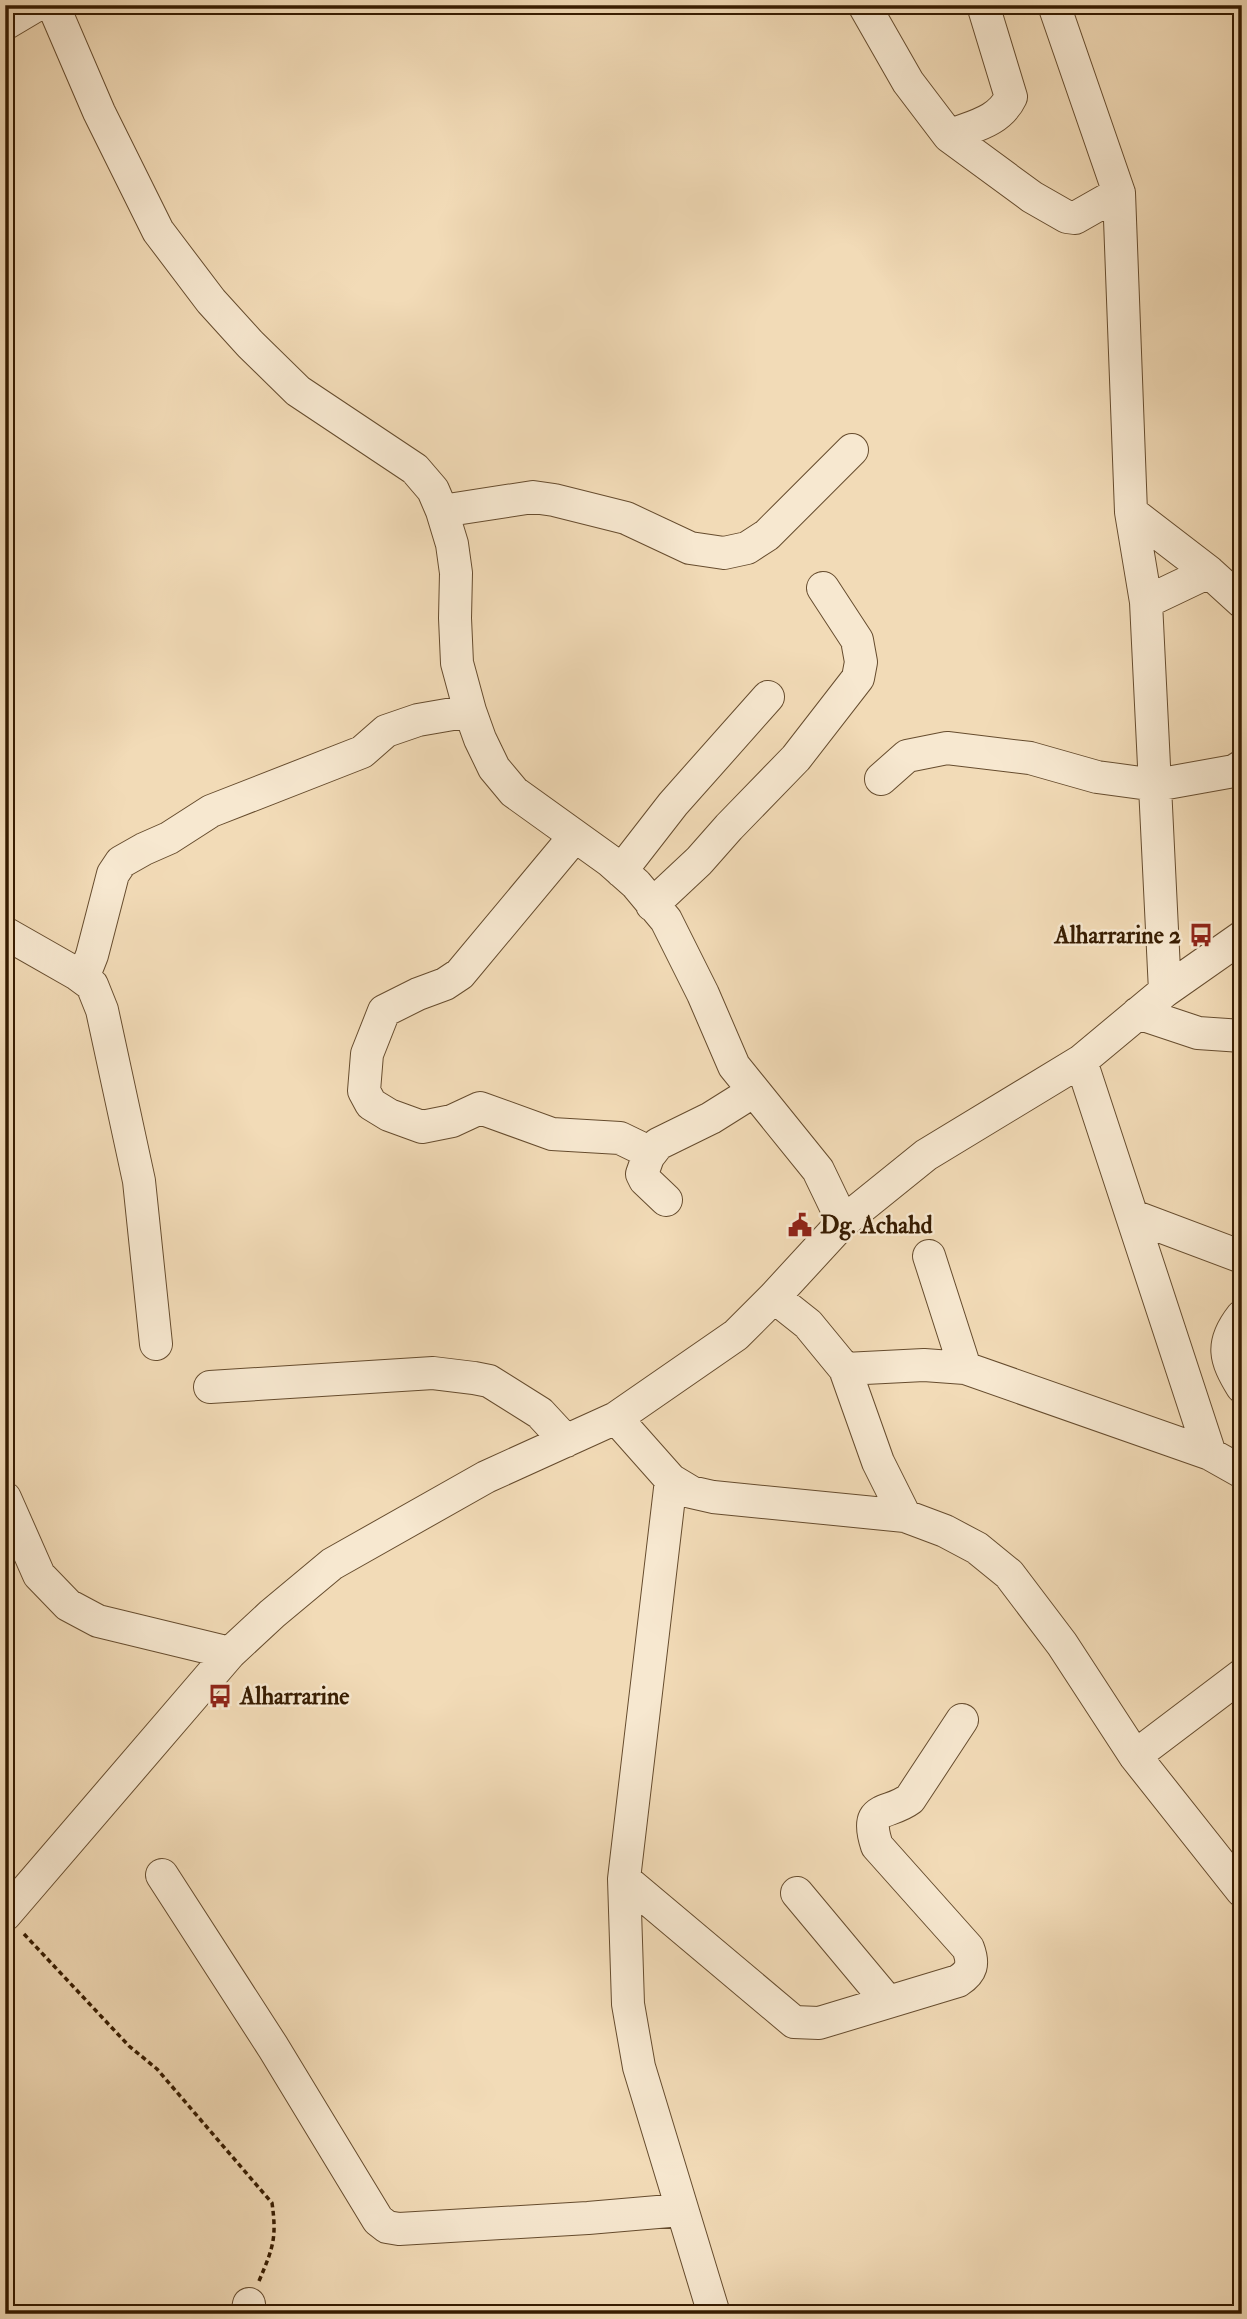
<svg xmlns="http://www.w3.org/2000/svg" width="1247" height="2319" font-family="'IM FELL Double Pica',serif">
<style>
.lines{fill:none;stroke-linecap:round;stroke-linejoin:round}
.minor-casing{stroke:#664c2e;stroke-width:34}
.path{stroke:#371c01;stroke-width:3.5;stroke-dasharray:5 3.5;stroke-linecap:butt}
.minor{stroke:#f7e8d0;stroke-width:32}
.labels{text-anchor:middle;stroke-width:5;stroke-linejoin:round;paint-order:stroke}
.poi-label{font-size:24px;font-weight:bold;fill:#371c01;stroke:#f7e8d0;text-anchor:start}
</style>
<rect width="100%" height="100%" fill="#f2dbb7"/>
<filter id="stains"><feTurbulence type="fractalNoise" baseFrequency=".00286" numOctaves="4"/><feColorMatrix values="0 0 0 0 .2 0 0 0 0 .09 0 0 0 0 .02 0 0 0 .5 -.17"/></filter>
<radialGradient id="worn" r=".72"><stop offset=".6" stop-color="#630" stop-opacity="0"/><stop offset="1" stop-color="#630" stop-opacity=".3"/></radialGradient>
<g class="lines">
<!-- minor casing -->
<g class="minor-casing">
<path id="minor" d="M 53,5 L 99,112 L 158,231 L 211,301 L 250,344 L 298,391 L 415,469 L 433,490 L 442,511 L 452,544 L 456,573 L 455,618 L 457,663 L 470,711 L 480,739 L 494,768 L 514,792 L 610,861 L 636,884 L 666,920 L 703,994 L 734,1066 L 818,1170 L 843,1222
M 864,5 L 908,82 L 949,136 L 1032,197 L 1067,217 L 1075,218 L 1119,193
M 1054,5 L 1119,193 L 1131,512 L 1146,602 L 1165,991
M 5,24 L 37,5
M 949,136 C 973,126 999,122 1011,97 L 983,5
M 442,511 L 533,497 L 554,500 L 626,518 L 690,548 L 724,553 L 747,548 L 767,535 L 852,450
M 1131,512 L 1209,572 L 1242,602
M 1146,602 L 1209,572
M 881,779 L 907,756 L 947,748 L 1030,758 L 1097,777 L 1156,785 L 1234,771 L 1242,766
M 575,836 L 460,974 L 445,984 L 418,994 L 384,1011 L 367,1054 L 364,1091 L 371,1104 L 389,1115 L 422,1127 L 452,1121 L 480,1108 L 552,1134 L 620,1138 L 651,1153
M 621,871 L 673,804 L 768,697
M 652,905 L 699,861 L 729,827 L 796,758 L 858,678 L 861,662 L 857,640 L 823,588
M 5,933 L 77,974 L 92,985 L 102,1010 L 139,1181 L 156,1344
M 83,978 L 92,955 L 113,874 L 121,862 L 144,849 L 169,838 L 211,811 L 362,752 L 386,731 L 418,720 L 470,711
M 1138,1013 L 1198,1033 L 1242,1036
M 1081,1061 L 1210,1454
M 666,1200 L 645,1180 L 642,1174 L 648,1157 L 658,1144 L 711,1118 L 754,1091
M 1133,1216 L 1242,1257
M 929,1256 L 965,1368
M 774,1297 L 808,1324 L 845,1369 L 878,1462 L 905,1516
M 1242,1316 C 1220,1344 1225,1359 1242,1387
M 845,1369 L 924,1365 L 965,1368 L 1210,1454 L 1242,1472
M 210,1387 L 433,1373 L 474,1378 L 489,1381 L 540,1413 L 566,1441
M 616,1418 L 671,1480 L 691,1492 L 713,1497 L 905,1516 L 945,1531 L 977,1548 L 1009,1574 L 1062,1644 L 1135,1756 L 1242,1891
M 671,1480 L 624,1879 L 628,2004 L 639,2067 L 714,2314
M 5,1498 L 39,1575 L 68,1605 L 98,1621 L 230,1653
M 1135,1756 L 1242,1675
M 162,1875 L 273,2047 L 378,2220 L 387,2227 L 399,2229 L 588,2218 L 681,2210
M 624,1879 L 794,2022 L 819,2023 L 958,1981 C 972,1972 974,1964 968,1948 L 877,1846 C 863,1804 887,1816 910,1799 L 962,1720
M 797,1893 L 888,2002
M 5,1915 L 230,1653 L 272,1614 L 332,1564 L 486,1477 L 616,1418 L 736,1335 L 774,1297 L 843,1222 L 926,1155 L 1081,1061 L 1165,991 L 1242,937
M 247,2314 L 249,2304"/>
</g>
<!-- path -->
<path class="path" d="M 24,1934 L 129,2046 L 157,2069 L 272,2203 C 277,2238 273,2248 259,2281"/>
<!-- minor -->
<use href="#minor" class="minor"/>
</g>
<!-- icons -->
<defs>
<g id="bus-bare" transform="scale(1.89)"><path d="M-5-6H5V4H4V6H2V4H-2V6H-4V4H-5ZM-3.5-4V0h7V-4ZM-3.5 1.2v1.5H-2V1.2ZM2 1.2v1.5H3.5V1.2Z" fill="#8f2418" stroke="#f7e8d0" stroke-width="2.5" paint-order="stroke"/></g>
<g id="civic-bare" transform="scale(1.89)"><path d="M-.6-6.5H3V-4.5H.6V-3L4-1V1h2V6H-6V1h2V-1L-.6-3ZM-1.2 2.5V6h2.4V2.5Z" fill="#8f2418" stroke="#f7e8d0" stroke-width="2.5" paint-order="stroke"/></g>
</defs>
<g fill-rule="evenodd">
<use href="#bus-bare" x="1201" y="935"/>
<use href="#civic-bare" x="800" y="1225"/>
<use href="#bus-bare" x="220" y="1696"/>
</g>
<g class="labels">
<!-- poi labels -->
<g class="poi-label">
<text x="1181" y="943" text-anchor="end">Alharrarine 2</text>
<text x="820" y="1233">Dg. Achahd</text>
<text x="240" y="1704">Alharrarine</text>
</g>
</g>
<!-- margin -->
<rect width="1247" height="2319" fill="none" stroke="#f2dbb7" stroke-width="28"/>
<rect x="7" y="7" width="1233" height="2305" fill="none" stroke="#371c01" stroke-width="3.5"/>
<rect x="14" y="14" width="1219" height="2291" fill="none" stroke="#371c01" stroke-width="2"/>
<rect width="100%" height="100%" filter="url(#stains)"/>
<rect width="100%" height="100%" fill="url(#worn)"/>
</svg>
